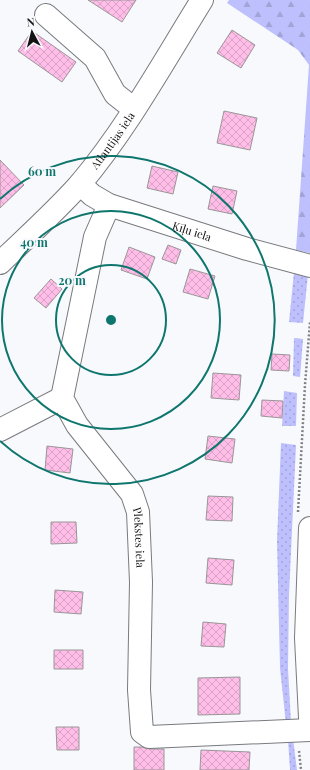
<svg xmlns="http://www.w3.org/2000/svg" width="310" height="770" font-family="'Playfair Display',serif">
<style>
.grass{fill:url(#grass-dots)}
.forest{fill:url(#forest-firs)}
.building{fill:url(#building-cross-hatch);stroke:#9a9698}
.lines{fill:none;stroke-linecap:round;stroke-linejoin:round}
.minor-casing{stroke:#797a7e;stroke-width:24}
.major-casing{stroke:#797a7e;stroke-width:24}
.path{stroke:#818284;stroke-width:2.5;stroke-dasharray:2 2;stroke-linecap:butt}
.minor{stroke:#fff;stroke-width:22}
.major{stroke:#fff;stroke-width:22}
.ring{fill:none;stroke:#0f766e;stroke-width:2}
.labels{text-anchor:middle;stroke-width:4;stroke-linejoin:round;paint-order:stroke}
.street-label{font-size:11px;fill:#131314;stroke:#f8f9fd}
.centre{fill:#0f766e;stroke:#f8f9fd;stroke-width:2}
.ring-label{font-size:12px;text-anchor:middle;font-weight:bold;fill:#0f766e;stroke:#f8f9fd;stroke-width:4;stroke-linejoin:round;paint-order:stroke}
</style>
<defs>
<pattern id="grass-dots" width="8" height="8" patternUnits="userSpaceOnUse"><rect width="8" height="8" fill="#bdc0fc"/><path d="M2 2h.1M6 6h.1" fill="none" stroke="#a2a4d7" stroke-width="1.8" stroke-linecap="round"/></pattern>
<pattern id="forest-firs" width="22" height="20" patternUnits="userSpaceOnUse"><rect width="22" height="20" fill="#bdc0fc"/><path d="M5 1l3.5 6h-7zM16 11l3.5 6h-7z" fill="#a2a4d7"/></pattern>
<pattern id="building-cross-hatch" width="8" height="8" patternUnits="userSpaceOnUse"><rect width="8" height="8" fill="#febee8"/><path d="M0 0l8 8M0 8l8-8" fill="none" stroke="#d9a2c6"/></pattern>
</defs>
<rect width="100%" height="100%" fill="#f8f9fd"/>
<!-- grass -->
<path class="grass" d="M 294,272 L 308,274 L 303,323 L 289,322 Z
M 294,338 L 303,339 L 300,377 L 293,376 Z
M 284,391 L 297,393 L 296,426 L 282,426 Z
M 281,443 L 296,445 L 289,595 L 288,668 L 291,723 L 286,724 L 280,668 L 277,541 Z
M 288,739 L 293,739 L 297,770 L 290,770 Z"/>
<!-- forest -->
<path class="forest" d="M 229,0 L 310,0 L 310,253 L 296,250 L 309,65 L 298,50 L 227,3 Z"/>
<!-- building -->
<path class="building" d="M 88,0 L 136,0 L 122,22 Z
M 232,30 L 255,45 L 241,68 L 217,53 Z
M 32,31 L 76,62 L 62,82 L 18,51 Z
M 224,111 L 257,118 L 250,150 L 217,143 Z
M 0,160 L 24,185 L 0,208 Z
M 152,166 L 178,172 L 173,194 L 147,188 Z
M 213,186 L 237,191 L 232,214 L 208,209 Z
M 168,245 L 181,250 L 176,264 L 162,259 Z
M 129,247 L 155,257 L 147,279 L 121,270 Z
M 190,269 L 215,276 L 208,299 L 183,292 Z
M 51,279 L 62,289 L 46,308 L 34,298 Z
M 272,354 L 290,355 L 289,371 L 271,370 Z
M 213,373 L 241,375 L 239,400 L 211,398 Z
M 262,400 L 283,401 L 282,418 L 261,416 Z
M 208,436 L 235,439 L 232,463 L 205,459 Z
M 47,446 L 73,449 L 70,473 L 45,470 Z
M 208,496 L 233,497 L 232,521 L 206,520 Z
M 51,522 L 76,522 L 77,543 L 51,544 Z
M 208,558 L 234,560 L 232,585 L 206,583 Z
M 55,590 L 83,592 L 81,614 L 54,612 Z
M 203,622 L 226,624 L 224,647 L 201,646 Z
M 54,650 L 83,650 L 83,669 L 54,669 Z
M 240,677 L 240,714 L 198,715 L 198,678 Z
M 56,727 L 79,727 L 79,750 L 57,750 Z
M 134,747 L 141,747 L 150,749 L 164,749 L 164,770 L 134,770 Z
M 201,750 L 250,752 L 249,770 L 200,770 Z"/>
<g class="lines">
<!-- minor casing -->
<g class="minor-casing">
<g id="minor">
<path d="M 46,15 L 95,58 L 115,94 L 134,109"/>
<path id="s1" d="M 80,184 L 92,195 L 109,205 L 247,249 L 310,266"/>
<path id="s2" d="M 109,205 L 95,237 L 62,398 L 77,425 L 132,494 L 138,512 L 141,582 L 139,690 L 142,732 L 149,737 L 310,730"/>
<path d="M 0,430 L 62,398"/>
</g>
</g>
<!-- major casing -->
<g class="major-casing">
<g id="major">
<path id="s3" d="M 0,263 C 27,237 55,212 80,184 C 126,130 164,61 202,0"/>
<path d="M 310,528 L 306,638 L 310,718"/>
</g>
</g>
<!-- path -->
<path class="path" d="M 298,512 L 305,385 L 310,322
M 299,751 L 301,770"/>
<!-- minor -->
<use href="#minor" class="minor"/>
<!-- major -->
<use href="#major" class="major"/>
</g>
<!-- distance rings -->
<g class="ring">
<circle cx="111" cy="320" r="55"/>
<circle cx="111" cy="320" r="109"/>
<path d="M0 199A164 164 0 1 1 0 441"/>
</g>
<g class="labels">
<!-- street labels -->
<g class="street-label">
<text dy="4" stroke="none"><textPath href="#s3" startOffset="167">Atlantijas iela</textPath></text>
<text dy="4" stroke="none"><textPath href="#s1" startOffset="123">Ķīļu iela</textPath></text>
<text dy="4" stroke="none"><textPath href="#s2" startOffset="363">Plekstes iela</textPath></text>
</g>
</g>
<circle cx="111" cy="320" r="6" class="centre"/>
<g class="ring-label">
<text x="42" y="176">60 m</text>
<text x="34" y="247">40 m</text>
<text x="72" y="285">20 m</text>
</g>
<!-- north arrow -->
<g transform="translate(32 32) rotate(353)" stroke="#f8f9fd" stroke-width="3" paint-order="stroke">
<path d="M0-3L7 15L0 10L-7 15Z" fill="#131314"/>
<text y="-6" font-size="11" font-weight="bold" text-anchor="middle" fill="#131314">N</text>
</g>
</svg>
